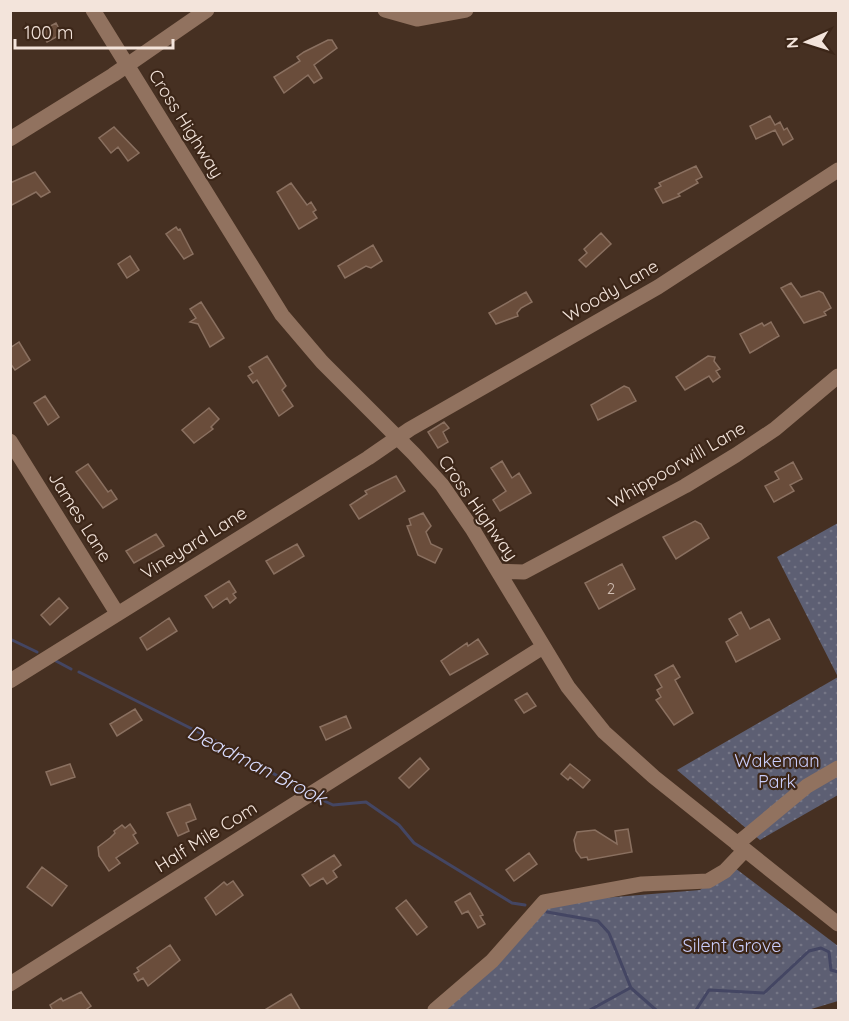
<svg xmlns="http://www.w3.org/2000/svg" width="849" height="1021" font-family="Quicksand,sans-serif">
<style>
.park{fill:url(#park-dots)}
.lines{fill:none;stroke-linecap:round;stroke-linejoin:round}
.stream{stroke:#444663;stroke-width:3}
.building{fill:#6a4d3b;stroke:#8a7060;stroke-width:1.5}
.minor{stroke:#91725f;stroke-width:15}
.labels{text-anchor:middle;stroke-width:4.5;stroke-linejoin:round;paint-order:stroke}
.number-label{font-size:15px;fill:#d1beb3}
.street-label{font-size:18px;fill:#f3e4db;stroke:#3c2618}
.park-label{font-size:18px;fill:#c9cdfa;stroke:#3c2618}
.water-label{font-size:20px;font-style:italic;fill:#d9dcfe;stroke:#3c2618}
</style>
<defs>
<pattern id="park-dots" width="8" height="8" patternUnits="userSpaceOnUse" patternTransform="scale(1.5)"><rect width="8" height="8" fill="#5d5f73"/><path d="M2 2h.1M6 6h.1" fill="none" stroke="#757686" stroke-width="1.8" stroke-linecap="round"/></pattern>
</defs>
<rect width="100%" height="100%" fill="#463022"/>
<!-- park -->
<path class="park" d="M 838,523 L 838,795 L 760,840 L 677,770 L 838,677 L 777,557 Z
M 731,865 L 838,946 L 838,1001 L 808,1010 L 430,1010 L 490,972 L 517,931 L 537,911 L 579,900 L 700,890 Z"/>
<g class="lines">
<!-- stream -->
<path class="stream" d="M 10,639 L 37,652
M 56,661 L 71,669
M 79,672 L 228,747 L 305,792
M 316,797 L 333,805 L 366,802 L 399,825 L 414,843 L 512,903 L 525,905
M 547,912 L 598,921 L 609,933 L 631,988 L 656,1010
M 590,1010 L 630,988
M 696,1010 L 709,990 L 764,993 L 809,951 L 821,948 L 829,952 L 831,970 L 838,972"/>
</g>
<!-- building -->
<path class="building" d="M 56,23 L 62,34 L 47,42 L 41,31 Z
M 328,40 L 332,40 L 337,48 L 314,65 L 322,78 L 314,83 L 308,75 L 284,93 L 274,77 L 300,61 L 297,57 L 304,52 Z
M 770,116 L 775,125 L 780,122 L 784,130 L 787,128 L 793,139 L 783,145 L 775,130 L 756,139 L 750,126 Z
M 114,127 L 139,153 L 128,161 L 118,147 L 111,153 L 99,138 Z
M 696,166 L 702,177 L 696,180 L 698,183 L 678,194 L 680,196 L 663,203 L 655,189 L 661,186 L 659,183 Z
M 35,172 L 50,192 L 41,197 L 36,192 L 10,206 L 10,183 Z
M 291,183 L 307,205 L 311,202 L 316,210 L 313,212 L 317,218 L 299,229 L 277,192 Z
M 176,227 L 178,230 L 180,229 L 193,254 L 184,259 L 166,234 Z
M 601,233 L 611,244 L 586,267 L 579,260 L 587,253 L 584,249 Z
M 373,245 L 382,261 L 371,268 L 366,266 L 345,278 L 338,266 Z
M 130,256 L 139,270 L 127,278 L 118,264 Z
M 791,283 L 801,297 L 819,291 L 823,293 L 831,308 L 824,312 L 826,315 L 804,323 L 781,288 Z
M 526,292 L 532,302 L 521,308 L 517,313 L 518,316 L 496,324 L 489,313 Z
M 201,302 L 224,338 L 210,347 L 198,324 L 190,322 L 196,318 L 190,309 Z
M 771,322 L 779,336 L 750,353 L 740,334 L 762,323 L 764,326 Z
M 19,342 L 30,360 L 15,370 L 10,363 L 10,348 Z
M 267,356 L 286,386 L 282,390 L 293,406 L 279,416 L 257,380 L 253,383 L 248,376 L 253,373 L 249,367 Z
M 708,356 L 715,357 L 714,361 L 720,369 L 716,371 L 720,377 L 713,382 L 709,376 L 685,390 L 676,377 Z
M 624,386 L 629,388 L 636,401 L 598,420 L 591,405 Z
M 45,396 L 59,417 L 48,425 L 34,403 Z
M 209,408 L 219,419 L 211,427 L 213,429 L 194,443 L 182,430 Z
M 444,422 L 449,428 L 443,432 L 448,442 L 438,448 L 428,432 Z
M 502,461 L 512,478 L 519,473 L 531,493 L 500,511 L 493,500 L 506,491 L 491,468 Z
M 793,462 L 802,479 L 790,485 L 794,491 L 774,502 L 765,486 L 779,479 L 775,472 Z
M 88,464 L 108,492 L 111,490 L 117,499 L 103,508 L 76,472 Z
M 396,476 L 405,491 L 359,519 L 350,505 L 367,494 L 365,491 Z
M 423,513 L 431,526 L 426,532 L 431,544 L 442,549 L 435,563 L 418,555 L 407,526 L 411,525 L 409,519 Z
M 695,521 L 701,524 L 709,538 L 676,559 L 663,537 Z
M 156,534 L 164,546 L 134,563 L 126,551 Z
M 297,544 L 304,556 L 274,574 L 266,561 Z
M 622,564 L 635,589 L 599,609 L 585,583 Z
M 229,581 L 236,592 L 233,594 L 236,598 L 230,603 L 227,598 L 213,608 L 205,596 Z
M 59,598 L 68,608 L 50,625 L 41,615 Z
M 741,612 L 750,629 L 769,619 L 780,639 L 736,662 L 726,642 L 738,635 L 729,619 Z
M 169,618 L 177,631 L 147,650 L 140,638 Z
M 478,639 L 488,654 L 450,675 L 441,661 L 467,643 L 468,646 Z
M 673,665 L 680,677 L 675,680 L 693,713 L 674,725 L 656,700 L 661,697 L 657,690 L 662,687 L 655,675 Z
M 527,693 L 536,706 L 524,713 L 515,700 Z
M 135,709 L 142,720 L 117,736 L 110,724 Z
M 346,716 L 351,728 L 326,740 L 320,727 Z
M 420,758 L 429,769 L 409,788 L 399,778 Z
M 70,764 L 75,777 L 51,785 L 46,772 Z
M 570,764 L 590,780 L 583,788 L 570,777 L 568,780 L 561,774 Z
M 190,804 L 196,819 L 186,823 L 189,831 L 178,836 L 167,813 Z
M 130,824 L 136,833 L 133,835 L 138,843 L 116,858 L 120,863 L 109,871 L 99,856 L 98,847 L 110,838 L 115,833 L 114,831 L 122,825 L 125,828 Z
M 628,829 L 632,852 L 588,860 L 587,857 L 581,858 L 576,851 L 574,840 L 577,832 L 595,830 L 617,844 L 615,831 Z
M 529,853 L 537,864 L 514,881 L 506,870 Z
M 334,855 L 341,865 L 333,871 L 337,877 L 327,884 L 323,878 L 310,886 L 302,875 Z
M 42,867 L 67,886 L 52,906 L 27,887 Z
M 233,881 L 243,895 L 216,915 L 205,898 L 224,882 L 227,885 Z
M 470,893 L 483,915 L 480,916 L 485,924 L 478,928 L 468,911 L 462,914 L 455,902 Z
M 406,900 L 427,927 L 417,935 L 396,908 Z
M 170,945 L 180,960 L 148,986 L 143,978 L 138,981 L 134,974 L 139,971 L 137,968 Z
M 81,992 L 91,1006 L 84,1011 L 53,1011 L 50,1005 L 61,998 L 63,1001 Z
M 291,994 L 301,1011 L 263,1011 Z"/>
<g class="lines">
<!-- minor -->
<path class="minor" d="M 93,10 L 282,315 L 322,362 L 414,454 L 442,485 L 473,530 L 568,687 L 604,732 L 654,777 L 838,924
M 385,10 L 417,19 L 466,10
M 10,139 L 113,75 L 207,10
M 10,441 L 117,613
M 498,571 L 524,572 L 685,486 L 736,455 L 775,429 L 838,376
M 10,681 L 368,458 L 410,429 L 658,287 L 838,170
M 737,844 L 807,786 L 838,768
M 10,984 L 543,647
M 435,1010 L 492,961 L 544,902 L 642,884 L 708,881 L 725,871 L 745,850"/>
</g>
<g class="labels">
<!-- number labels -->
<g class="number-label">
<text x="611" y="594">2</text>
</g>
<!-- street labels -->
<g class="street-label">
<text transform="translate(186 124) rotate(58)" y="6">Cross Highway</text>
<text transform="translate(611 291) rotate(-30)" y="6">Woody Lane</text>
<text transform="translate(677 465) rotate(-30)" y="6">Whippoorwill Lane</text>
<text transform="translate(478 508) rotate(55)" y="6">Cross Highway</text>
<text transform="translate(80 517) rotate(58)" y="6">James Lane</text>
<text transform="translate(194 543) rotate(-32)" y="6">Vineyard Lane</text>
<text transform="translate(206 837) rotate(-32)" y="6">Half Mile Com</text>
</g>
<!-- park labels -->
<g class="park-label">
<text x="777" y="767">Wakeman<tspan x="777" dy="21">Park</tspan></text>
<text x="732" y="952">Silent Grove</text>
</g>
<!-- water labels -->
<g class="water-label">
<text transform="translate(257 765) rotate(27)" y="7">Deadman Brook</text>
</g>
</g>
<!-- border -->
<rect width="849" height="1021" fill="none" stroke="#f3e4db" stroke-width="24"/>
<!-- north arrow -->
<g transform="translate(807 42) rotate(267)" stroke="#3c2618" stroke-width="4.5" paint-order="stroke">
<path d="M0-4.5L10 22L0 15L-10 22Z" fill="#f3e4db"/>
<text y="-9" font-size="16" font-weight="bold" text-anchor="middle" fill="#f3e4db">N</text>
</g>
<!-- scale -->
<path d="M15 39v9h158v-9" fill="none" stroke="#f3e4db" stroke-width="3"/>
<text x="24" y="39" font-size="18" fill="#f3e4db" stroke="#3c2618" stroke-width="4.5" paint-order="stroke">100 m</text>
</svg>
